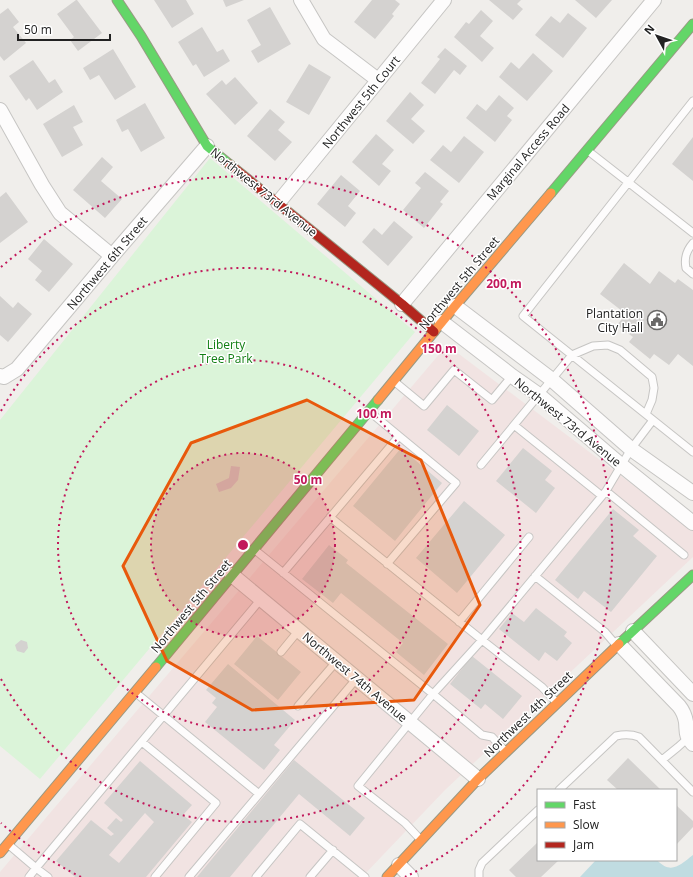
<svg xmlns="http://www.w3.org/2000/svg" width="693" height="877" font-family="'Open Sans',sans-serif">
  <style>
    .commercial { fill: #f1e3e2 }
    .park { fill: #dbf4d9 }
    .water { fill: #c0dce1 }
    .building { fill: #d4d2d0; fill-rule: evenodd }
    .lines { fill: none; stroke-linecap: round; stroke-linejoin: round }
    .lane-casing { stroke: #c6c5c3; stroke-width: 9 }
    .street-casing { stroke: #c6c5c3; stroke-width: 16 }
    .fast-casing { stroke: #999983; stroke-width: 11 }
    .slow-casing { stroke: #999983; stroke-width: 11 }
    .jam-casing { stroke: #999983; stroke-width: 11 }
    .lane { stroke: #fdfcfc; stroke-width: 7 }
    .street { stroke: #fdfcfc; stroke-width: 14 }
    .fast { stroke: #63d668; stroke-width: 9 }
    .slow { stroke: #ff974d; stroke-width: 9 }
    .jam { stroke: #b3261e; stroke-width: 9 }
    .marked { fill: #e8590c; fill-opacity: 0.2; stroke: #e8590c; stroke-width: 3; stroke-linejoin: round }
    .ring { fill: none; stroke: #c2185b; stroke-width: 2; stroke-dasharray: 2 4 }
    .labels { text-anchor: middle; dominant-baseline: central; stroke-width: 3; stroke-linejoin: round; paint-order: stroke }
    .street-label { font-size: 12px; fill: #222; stroke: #fff }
    .poi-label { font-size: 12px; fill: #222; stroke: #fff; text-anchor: end }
    .park-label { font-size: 12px; fill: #117f13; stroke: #fff }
    .centre { fill: #c2185b; stroke: #fff; stroke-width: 2 }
    .ring-label { font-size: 12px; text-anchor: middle; font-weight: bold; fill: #c2185b; stroke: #fff; stroke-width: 3; stroke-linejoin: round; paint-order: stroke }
  </style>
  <rect width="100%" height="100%" fill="#f0eeeb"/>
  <!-- commercial -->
  <path class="commercial" d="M447 345 693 530V557L445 790 362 877H0V872Z"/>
  <!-- park -->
  <path class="park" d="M210 158 415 332 40 779 0 746V420Z"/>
  <!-- water -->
  <path class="water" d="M693 855V877H580L596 860H657C671 875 680 865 693 855Z"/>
  <!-- building -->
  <path class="building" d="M76 0H77L102 33 78 51 70 40 74 37 57 14Z
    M154 0H186L194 14 172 28Z
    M223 0H244L226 7Z
    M372 0H395L400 4 392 14 394 16 375 39 354 22Z
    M489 0H521L517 4 523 9 513 20Z
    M575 0H612L596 18Z
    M270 7 291 44 258 63 251 51 261 45 247 20Z
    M8 8 19 22 13 27 26 43 4 61 0 56V14Z
    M481 10 493 21 480 36 494 48 482 62 454 37 466 22 469 24Z
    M568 13 587 28 563 58 535 35 551 16 560 23Z
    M202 27 217 52 223 49 230 61 204 77 196 64 193 66 178 42Z
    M445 48 467 66 460 75 454 70 435 94 421 83 440 59 437 57Z
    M113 49 136 87 115 100 99 75 90 80 83 68Z
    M533 53 553 71 527 101 499 77 511 62 519 69Z
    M33 60 49 83 55 79 63 92 37 110 29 98 26 101 9 76Z
    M309 64 331 77 309 115 286 102Z
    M235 77 258 103 235 125 206 94 222 80 226 85Z
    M410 92 424 105 411 119 425 131 413 144 386 121Z
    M499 95 514 108 507 116 512 120 495 142 466 118 477 104 486 111Z
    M145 103 165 138 141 152 128 129 122 132 116 120Z
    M74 105 83 122 73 127 83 145 62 157 43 124Z
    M270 109 285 122 278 130 292 142 275 161 247 136Z
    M376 134 394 150 382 164 391 171 379 186 352 162Z
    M464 136 484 152 459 183 430 160 443 145 451 152Z
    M693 137V181L672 164Z
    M102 157 113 167 101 181 122 199 105 218 73 190Z
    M425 172 449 191 440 202 443 204 424 228 403 210 421 188 415 183Z
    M341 175 360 191 348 206 356 213 345 227 317 204Z
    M6 192 28 222 0 243V197Z
    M394 221 413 237 388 266 362 242 374 228 382 235Z
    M44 239 73 264 49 292 35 280 42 271 28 259Z
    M624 263 650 284 659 271 675 283 678 279 693 290V366L678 354 669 365 654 354 650 359 629 342 633 337 617 325 626 314 600 294Z
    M0 296 13 308 18 302 32 314 8 342 0 335Z
    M447 405 479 431 459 456 427 430Z
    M401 448 442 483 395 541 353 506Z
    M523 448 552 471 545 480 555 488 536 513 496 481Z
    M231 466 240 467 238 480 231 488 219 492 216 484 229 478Z
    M464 501 505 535 457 593 416 558Z
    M613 509 639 530 633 536 657 556 611 612 584 591 578 599 555 580Z
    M329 545 348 560 346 563 448 644 424 675 396 652 403 643 341 593 333 603 302 579Z
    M536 608 567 632 564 636 572 643 557 661 545 652 539 661 499 629 512 613 524 622Z
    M257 636 301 672 278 700 234 664Z
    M21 640 27 642 28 648 24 653 17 651 15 645Z
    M472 656 522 696 503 719 485 704 481 709 450 684Z
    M228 664 295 720 274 745 280 750 264 770 205 722 217 707 212 703 216 698 206 690Z
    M628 758 661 790H618L607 780Z
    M294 760 365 818 350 836 299 794 230 877H197Z
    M140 761 192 805 183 815 192 822 146 877H75L56 861 91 820 111 836 114 834 107 828 116 818 121 822 123 820 104 803ZM145 813 154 822 119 863 109 855Z
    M676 805 693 821V827L676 845Z
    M538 842V860H559L541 877H516L509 870Z"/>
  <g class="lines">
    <defs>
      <path id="lane" d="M693 101 616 198 523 316 693 452
        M587 150 693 233
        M693 243C686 251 684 258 686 268L693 274
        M395 382 424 406 454 370 492 400 512 376
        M370 412 399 436
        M514 425 602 496 606 491 631 449 653 420
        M481 465 572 355 593 346 608 345 620 350 652 377 654 388 652 400 646 414
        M606 491 684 555
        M330 517 482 640 602 496
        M255 550 433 694 482 735 492 737 505 751
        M283 573 399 436 456 483 387 564
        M535 576 605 632 617 646
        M459 622 529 537
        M281 652 299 630
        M136 693 259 794
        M298 706 336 662
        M142 742 216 803 155 877
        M662 760 678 747 688 738
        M559 790 616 736C625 734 631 734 639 737L693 792
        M420 839 405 823 358 786 433 694 482 640 542 687 556 702
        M9 845 36 868 261 599
        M29 877 36 868 48 877
        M189 877 357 678
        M256 877 300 824 365 877
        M310 877 333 850
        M479 877V870L482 863 538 810"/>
      <path id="street" d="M301 0 324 39 378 80
        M0 110 42 185 60 213 112 256
        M278 203 444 0
        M402 304 654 0
        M455 306 551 379 631 449 693 493
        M442 322 512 376 539 395 621 465 693 523
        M0 376 4 377 17 369 112 256 207 146
        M232 575 478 779
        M633 631 693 694
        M619 644 679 706C683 711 685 716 686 722 687 732 685 735 693 744
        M399 865 411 877"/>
      <path id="fast" d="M117 0 141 36 207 146 229 164
        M551 193 693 24
        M619 644 693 575
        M156 667 378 400"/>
      <path id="slow" d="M378 400 455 306 551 193
        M0 853 156 667
        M387 877 478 779 619 644"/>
      <path id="jam" d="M229 164 402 304 434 332"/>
    </defs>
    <!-- lane casing -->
    <use href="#lane" class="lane-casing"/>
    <!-- street casing -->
    <use href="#street" class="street-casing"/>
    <!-- fast casing -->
    <use href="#fast" class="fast-casing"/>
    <!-- slow casing -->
    <use href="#slow" class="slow-casing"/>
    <!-- jam casing -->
    <use href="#jam" class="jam-casing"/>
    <!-- lane -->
    <use href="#lane" class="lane"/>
    <!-- street -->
    <use href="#street" class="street"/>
    <!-- fast -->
    <use href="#fast" class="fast"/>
    <!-- slow -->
    <use href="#slow" class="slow"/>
    <!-- jam -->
    <use href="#jam" class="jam"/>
  </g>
  <!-- marked area -->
  <path class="marked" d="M307 400 421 460 480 605 414 700 252 710 167 661 123 566 191 443Z"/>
  <!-- distance rings -->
  <circle cx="243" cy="545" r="92" fill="#c2185b" fill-opacity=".12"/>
  <g class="ring">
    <circle cx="243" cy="545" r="92"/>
    <circle cx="243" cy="545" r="185"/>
    <path d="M1 411A277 277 0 1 1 1 679"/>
    <path d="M81 877A369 369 0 0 1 1 823M1 267A369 369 0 1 1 405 877"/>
  </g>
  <!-- icons -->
  <defs>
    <symbol id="civic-ring" viewBox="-11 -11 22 22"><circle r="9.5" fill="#fff" stroke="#6a6968" stroke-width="1.5"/><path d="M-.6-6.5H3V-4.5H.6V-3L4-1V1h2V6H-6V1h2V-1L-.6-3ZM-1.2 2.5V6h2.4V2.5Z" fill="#6a6968"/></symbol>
  </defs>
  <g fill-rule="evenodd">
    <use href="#civic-ring" x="646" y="309" width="22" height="22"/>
  </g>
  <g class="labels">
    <!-- street labels -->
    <g class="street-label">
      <text transform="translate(361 102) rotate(-51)">Northwest 5th Court</text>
      <text transform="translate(528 152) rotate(-50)">Marginal Access Road</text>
      <text transform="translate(264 192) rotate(39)">Northwest 73rd Avenue</text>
      <text transform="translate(107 263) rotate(-50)">Northwest 6th Street</text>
      <text transform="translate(459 283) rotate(-50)">Northwest 5th Street</text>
      <text transform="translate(568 422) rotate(39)">Northwest 73rd Avenue</text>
      <text transform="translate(191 606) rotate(-50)">Northwest 5th Street</text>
      <text transform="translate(355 677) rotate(40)">Northwest 74th Avenue</text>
      <text transform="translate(528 714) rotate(-44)">Northwest 4th Street</text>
    </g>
    <!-- poi labels -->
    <g class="poi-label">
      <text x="643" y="313">Plantation<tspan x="643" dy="14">City Hall</tspan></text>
    </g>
    <!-- park labels -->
    <g class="park-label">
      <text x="226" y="344">Liberty<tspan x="226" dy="14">Tree Park</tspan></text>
    </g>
  </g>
  <circle cx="243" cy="545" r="6" class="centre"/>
  <g class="ring-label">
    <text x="504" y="288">200 m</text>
    <text x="439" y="353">150 m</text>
    <text x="374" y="418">100 m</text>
    <text x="308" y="484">50 m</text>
  </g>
  <!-- legend -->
  <rect x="537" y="789" width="140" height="72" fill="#ffffff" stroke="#a7a7a7"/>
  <rect x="545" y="802" width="20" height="6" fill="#63d668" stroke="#a7a7a7"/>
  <text x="573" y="809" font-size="12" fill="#222222">Fast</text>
  <rect x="545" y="822" width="20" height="6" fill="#ff974d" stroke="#a7a7a7"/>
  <text x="573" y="829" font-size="12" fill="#222222">Slow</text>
  <rect x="545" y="842" width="20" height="6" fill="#b3261e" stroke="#a7a7a7"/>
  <text x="573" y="849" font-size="12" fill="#222222">Jam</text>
  <!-- north arrow -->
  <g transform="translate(657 36) rotate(310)" stroke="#ffffff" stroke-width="3" paint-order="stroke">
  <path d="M0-3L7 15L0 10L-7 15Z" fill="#222222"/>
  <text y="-6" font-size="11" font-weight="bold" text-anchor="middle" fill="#222222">N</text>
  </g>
  <!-- scale -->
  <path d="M18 34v6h92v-6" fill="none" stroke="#222222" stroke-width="2"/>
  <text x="24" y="34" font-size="12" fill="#222222" stroke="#ffffff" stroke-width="3" paint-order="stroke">50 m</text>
</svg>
